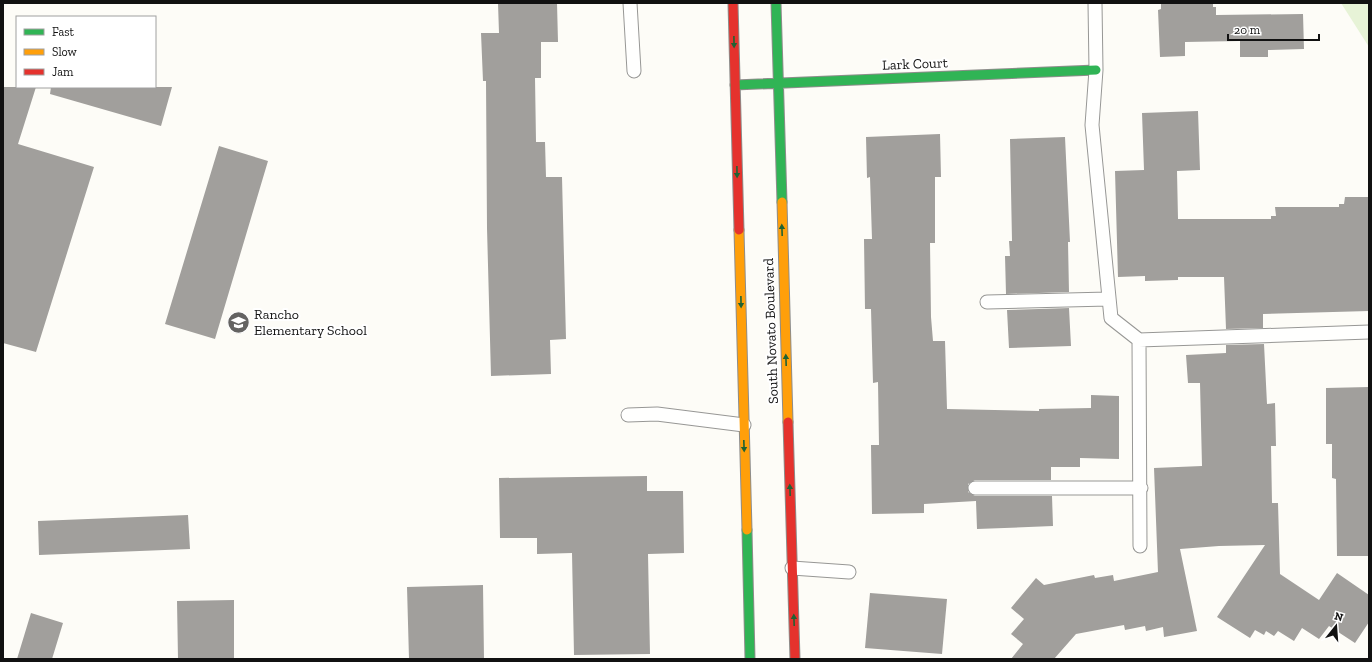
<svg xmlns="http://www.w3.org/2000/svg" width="1372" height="662" font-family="'Zilla Slab',serif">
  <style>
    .green { fill: #e7f3d7 }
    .building { fill: #a19f9c }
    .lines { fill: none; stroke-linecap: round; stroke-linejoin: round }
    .lane-casing { stroke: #979795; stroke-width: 15 }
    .fast-casing { stroke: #8e8d8b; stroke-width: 11 }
    .slow-casing { stroke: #8e8d8b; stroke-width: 11 }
    .jam-casing { stroke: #8e8d8b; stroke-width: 11 }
    .lane { stroke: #fffffe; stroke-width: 13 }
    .fast { stroke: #30b455; stroke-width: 9 }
    .slow { stroke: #ff9f0a; stroke-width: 9 }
    .jam { stroke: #e5322d; stroke-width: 9 }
    .oneway { fill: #206233 }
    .labels { text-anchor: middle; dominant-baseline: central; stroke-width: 4; stroke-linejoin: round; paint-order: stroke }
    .street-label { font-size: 14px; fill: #111; stroke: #fff }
    .poi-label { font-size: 14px; fill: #111; stroke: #fff; text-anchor: start }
  </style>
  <rect width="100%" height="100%" fill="#fdfcf7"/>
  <!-- green -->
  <path class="green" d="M1341 3H1369V47Z"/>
  <!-- building -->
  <path class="building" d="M498 3H557L558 42H541V78H535L536 142H545L546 177H562L566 339 550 340 551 374 491 376 487 228 486 81H483L481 33H499Z
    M1161 3H1213V7H1216V15L1303 14 1304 49 1268 50V57H1240V41L1185 42V56L1160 57 1158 10 1161 9Z
    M3 87H36L18 144 94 167 36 352 3 343Z
    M51 87H172L161 126 50 94Z
    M1198 111 1200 170 1177 171 1178 219H1271V216H1276L1275 207H1339V204H1344L1345 197H1369V311L1263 314V328L1226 329 1224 277H1178V280L1145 281V276L1118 277 1115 171 1144 170 1142 113Z
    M940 134 941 177H935V243H930L931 317 933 341H945L947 409 1039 411V409L1091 408V395L1119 396V459L1080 458V467H1051V480H975L968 484V492L975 496H1052L1053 526 977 529 976 501 924 504V513L872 514 871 445H879L878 382 873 383 871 309H865L864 239H872L870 177 867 178 866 137Z
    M1065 137 1070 242H1068L1069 292 1006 294 1005 256H1010L1009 241H1012L1010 139Z
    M219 146 268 161 215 339 165 324Z
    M1069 308 1071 346 1009 348 1007 310Z
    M1264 344 1267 404 1275 403 1276 446H1271L1272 503H1278L1280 574 1319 600 1337 573 1369 595V622L1355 643 1329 626 1319 639 1302 628 1294 641 1278 631 1274 636 1266 631 1264 635 1255 630 1250 638 1217 617 1265 545 1219 546 1180 549 1197 631 1164 637 1163 627 1146 631 1145 626 1125 630 1124 625 1076 634 1054 659H1011L1023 644 1011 634 1024 619 1011 608 1036 578 1044 585 1094 575 1095 578 1113 575 1114 581 1158 572 1154 468 1202 466 1200 383H1188L1186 355 1226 353V345Z
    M1369 387V556H1337L1336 479 1332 478V444H1326V388Z
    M647 476V491H683L684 553 648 554 650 654 574 655 572 553 537 554V538H500L499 478Z
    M188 515 190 549 39 555 38 521Z
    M483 585 484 659H409L407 587Z
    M870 593 947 599 942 654 865 648Z
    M234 600V659H178L177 601Z
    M31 613 63 623 52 659H17Z"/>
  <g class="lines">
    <defs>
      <path id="lane" d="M630 3 634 71
        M1095 3 1096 70 1092 125 1111 318 1139 340 1369 332
        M987 302 1108 299
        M1139 340 1140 546
        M628 415 657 414 744 425
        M975 488H1141
        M792 568 849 572"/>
      <path id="fast" d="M776 3 782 202
        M735 85 1096 70
        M747 530 750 659"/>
      <path id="slow" d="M782 202 788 422
        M739 230 747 530"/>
      <path id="jam" d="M733 3 739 230
        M788 422 795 659"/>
    </defs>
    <!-- lane casing -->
    <use href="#lane" class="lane-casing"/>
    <!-- fast casing -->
    <use href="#fast" class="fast-casing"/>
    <!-- slow casing -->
    <use href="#slow" class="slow-casing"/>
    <!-- jam casing -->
    <use href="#jam" class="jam-casing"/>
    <!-- lane -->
    <use href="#lane" class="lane"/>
    <!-- fast -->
    <use href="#fast" class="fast"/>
    <!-- slow -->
    <use href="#slow" class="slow"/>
    <!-- jam -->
    <use href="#jam" class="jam"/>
  </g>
  <!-- one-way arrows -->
  <defs><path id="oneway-solid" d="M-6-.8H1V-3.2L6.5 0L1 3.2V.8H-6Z"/></defs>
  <g class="oneway">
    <use href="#oneway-solid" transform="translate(734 42) rotate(89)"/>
    <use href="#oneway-solid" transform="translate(737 172) rotate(89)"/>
    <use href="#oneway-solid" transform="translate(782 230) rotate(-92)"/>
    <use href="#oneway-solid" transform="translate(741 302) rotate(89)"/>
    <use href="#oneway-solid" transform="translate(786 360) rotate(-92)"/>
    <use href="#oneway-solid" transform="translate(744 446) rotate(88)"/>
    <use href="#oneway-solid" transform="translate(790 490) rotate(-92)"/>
    <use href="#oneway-solid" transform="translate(794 620) rotate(-92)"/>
  </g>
  <!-- icons -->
  <defs>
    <symbol id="school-disc" viewBox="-11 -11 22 22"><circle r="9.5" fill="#646362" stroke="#fff"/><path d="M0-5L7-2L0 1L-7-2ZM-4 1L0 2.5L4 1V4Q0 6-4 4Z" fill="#fff"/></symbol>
  </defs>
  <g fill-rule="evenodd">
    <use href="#school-disc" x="226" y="310" width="25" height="25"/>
  </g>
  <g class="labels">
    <!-- street labels -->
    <g class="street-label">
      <text transform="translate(915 64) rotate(-2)">Lark Court</text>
      <text transform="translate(771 331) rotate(-92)">South Novato Boulevard</text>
    </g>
    <!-- poi labels -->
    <g class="poi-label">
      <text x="254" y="314">Rancho<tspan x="254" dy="16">Elementary School</tspan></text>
    </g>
  </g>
  <!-- border -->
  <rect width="1372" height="662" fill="none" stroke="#111111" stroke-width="8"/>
  <!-- legend -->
  <rect x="16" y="16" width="140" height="72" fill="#ffffff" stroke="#a0a0a0"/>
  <rect x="24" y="29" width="20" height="6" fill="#30b455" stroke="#a0a0a0"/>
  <text x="52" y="36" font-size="12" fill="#111111">Fast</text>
  <rect x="24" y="49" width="20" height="6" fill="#ff9f0a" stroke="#a0a0a0"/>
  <text x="52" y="56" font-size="12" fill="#111111">Slow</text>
  <rect x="24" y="69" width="20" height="6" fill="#e5322d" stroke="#a0a0a0"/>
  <text x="52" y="76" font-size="12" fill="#111111">Jam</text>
  <!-- north arrow -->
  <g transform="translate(1336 626) rotate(17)" stroke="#ffffff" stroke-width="3" paint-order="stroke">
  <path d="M0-3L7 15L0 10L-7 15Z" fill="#111111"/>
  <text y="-6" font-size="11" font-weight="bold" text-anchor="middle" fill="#111111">N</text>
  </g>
  <!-- scale -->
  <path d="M1228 34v6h91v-6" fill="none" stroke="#111111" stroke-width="2"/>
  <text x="1234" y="34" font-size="12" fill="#111111" stroke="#ffffff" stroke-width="3" paint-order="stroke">20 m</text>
</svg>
